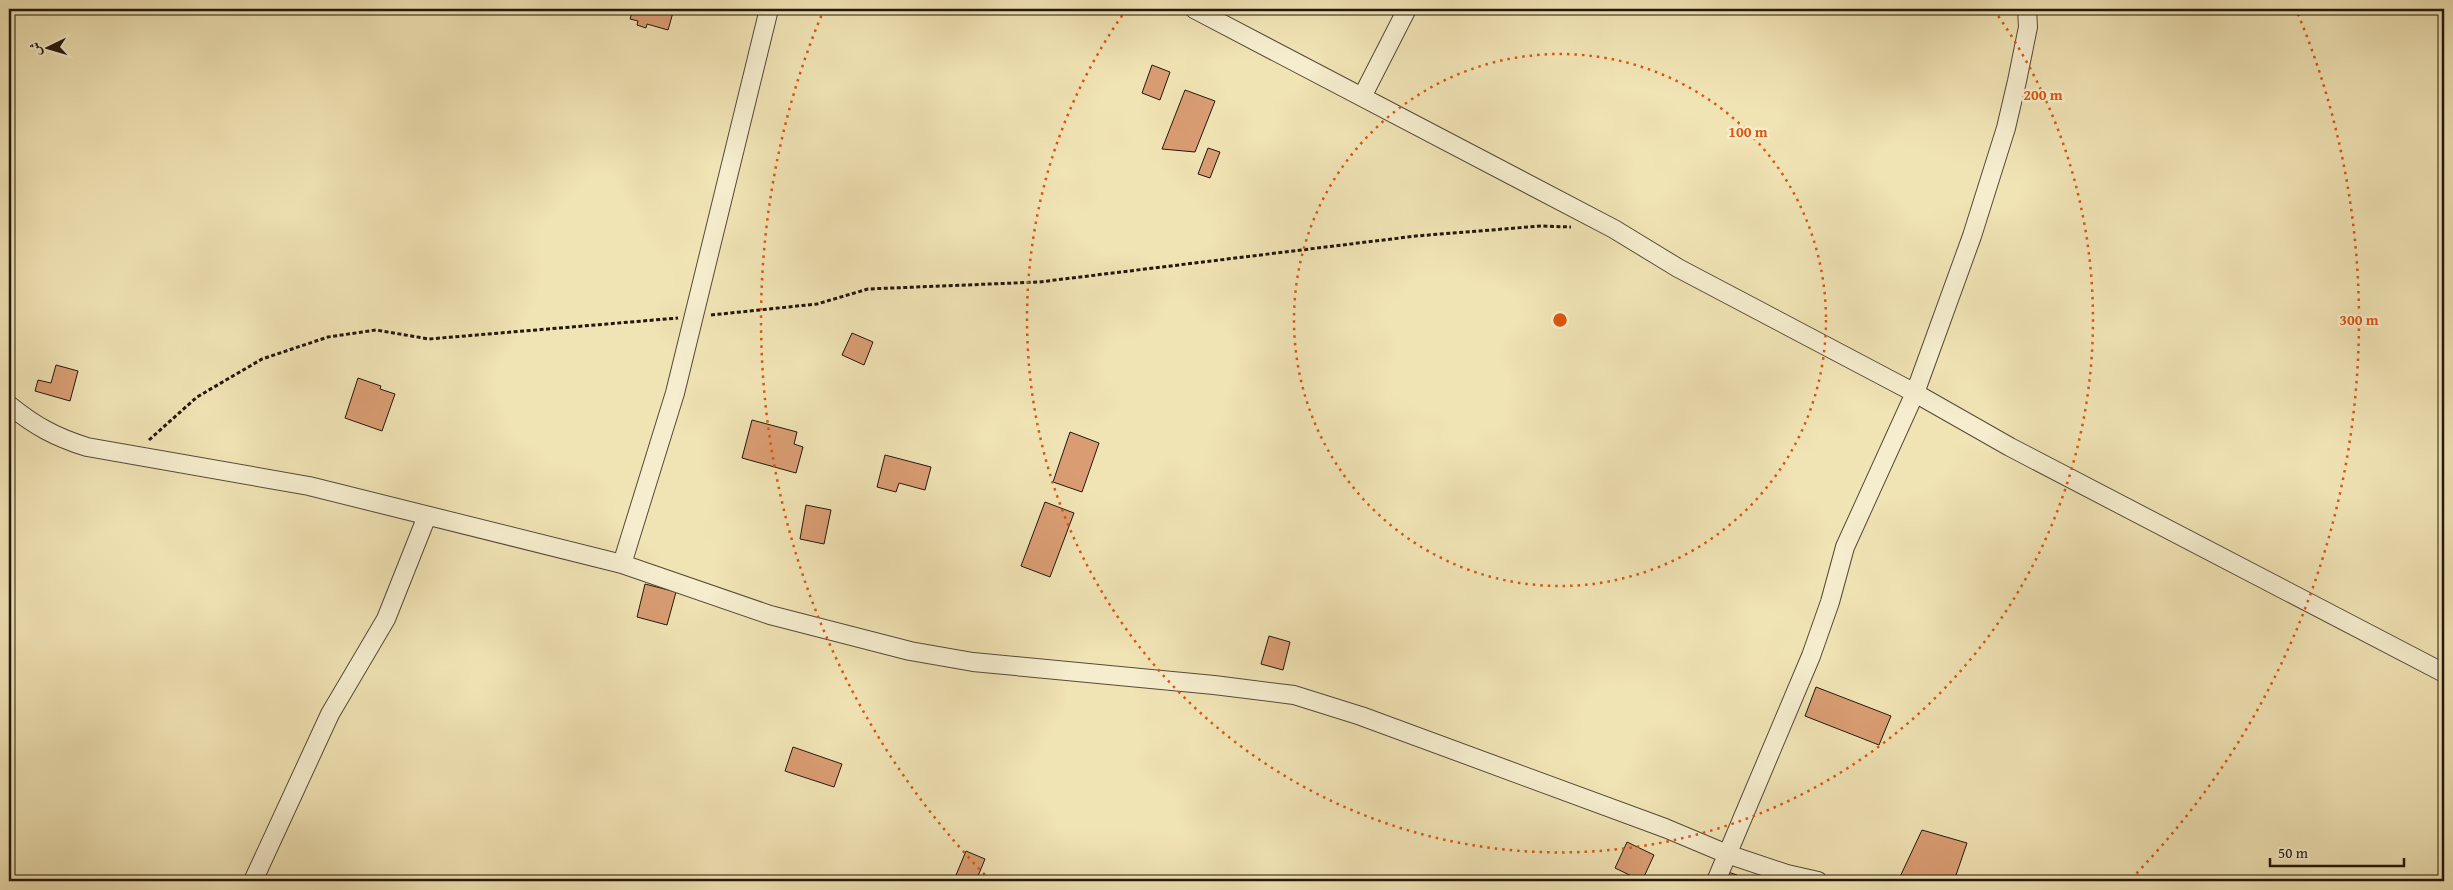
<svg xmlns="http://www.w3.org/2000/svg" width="2453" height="890" font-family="'Gentium Book Plus',Amiri,serif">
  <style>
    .building { fill: #da9d73; stroke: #23170d }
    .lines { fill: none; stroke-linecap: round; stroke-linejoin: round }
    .minor-casing { stroke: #564a37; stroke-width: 20 }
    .path { stroke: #23170d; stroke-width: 3; stroke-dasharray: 4 2.5; stroke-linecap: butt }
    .minor { stroke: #f5edce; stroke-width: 18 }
    .ring { fill: none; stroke: #de560c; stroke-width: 2.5; stroke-dasharray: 2.5 5 }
    .centre { fill: #de560c; stroke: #f5edce; stroke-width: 2.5 }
    .ring-label { font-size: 15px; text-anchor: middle; font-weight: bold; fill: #de560c; stroke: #f5edce; stroke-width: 5; stroke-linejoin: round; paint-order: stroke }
  </style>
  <rect width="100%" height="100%" fill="#f0e3b4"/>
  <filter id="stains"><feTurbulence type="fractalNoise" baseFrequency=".004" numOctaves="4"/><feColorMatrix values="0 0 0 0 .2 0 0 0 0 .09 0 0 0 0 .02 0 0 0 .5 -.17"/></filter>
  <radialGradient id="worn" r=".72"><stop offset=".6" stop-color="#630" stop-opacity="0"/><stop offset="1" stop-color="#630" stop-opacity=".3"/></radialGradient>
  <!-- building -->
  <path class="building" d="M633 9H674L668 30 647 24 646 28 637 25 638 21 630 19Z
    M1152 65 1170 72 1160 100 1142 93Z
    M1185 90 1215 101 1195 152 1162 149Z
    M1208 148 1220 152 1210 178 1198 174Z
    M852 333 873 342 864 365 842 355Z
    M56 365 78 371 70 401 35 391 38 380 51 383Z
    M358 378 381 386 380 389 395 394 382 431 345 418Z
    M752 420 797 432 794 444 803 447 796 473 742 458Z
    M1070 432 1099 443 1082 492 1053 482Z
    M885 455 931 467 925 490 899 483 896 492 877 487Z
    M1045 502 1074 513 1050 577 1021 566Z
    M806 505 831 510 824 544 800 539Z
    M645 584 676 592 667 625 637 617Z
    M1269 636 1290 642 1283 670 1261 664Z
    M1816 687 1891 716 1879 745 1805 716Z
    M793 747 842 764 834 787 785 771Z
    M1922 830 1967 843 1954 881H1898Z
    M1627 842 1654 855 1642 881 1615 868Z
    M966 851 985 859 976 881 954 880Z
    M1725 871 1737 875 1735 881H1722Z"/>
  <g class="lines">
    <defs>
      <path id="minor" d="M1194 9 1614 229 1678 268 1915 393 2010 447 2444 673
        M1362 97 1407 9
        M9 405C35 426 55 437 87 447L309 486 622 564 770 615 910 651 973 662 1214 685 1294 695 1361 716 1665 828 1727 854 1787 874 1818 881
        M622 564 675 393 769 9
        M253 881 330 714 386 619 427 516
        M1716 881 1811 656 1830 602 1845 547 1915 393 1972 236 2006 128 2017 81 2028 27 2027 9"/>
    </defs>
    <!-- minor casing -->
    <use href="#minor" class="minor-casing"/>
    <!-- path -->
    <path class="path" d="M711 315 817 304 868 289 1039 282 1416 236 1541 226 1571 227
      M149 440 197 397 262 359 328 337 376 330 429 339 678 318"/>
    <!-- minor -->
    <use href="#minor" class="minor"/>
  </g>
  <!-- distance rings -->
  <g class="ring">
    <circle cx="1560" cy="320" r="266"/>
    <path d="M1994 10A533 533 0 1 1 1126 10"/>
    <path d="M990 880A799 799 0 0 1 822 14M2298 14A799 799 0 0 1 2130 880"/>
  </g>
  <circle cx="1560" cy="320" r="8" class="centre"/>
  <g class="ring-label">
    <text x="2043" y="100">200 m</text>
    <text x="1748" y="137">100 m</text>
    <text x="2359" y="325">300 m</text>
  </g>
  <!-- margin -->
  <rect width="2453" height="890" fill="none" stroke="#f0e3b4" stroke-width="30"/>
  <rect x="10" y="10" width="2433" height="870" fill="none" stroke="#23170d" stroke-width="2.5"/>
  <rect x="15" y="15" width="2423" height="860" fill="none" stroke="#23170d"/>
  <!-- north arrow -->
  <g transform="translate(48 48) rotate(265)" stroke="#f5edce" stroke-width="4" paint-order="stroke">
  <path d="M0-4L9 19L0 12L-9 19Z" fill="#23170d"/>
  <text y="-8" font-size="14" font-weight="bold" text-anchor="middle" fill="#23170d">ش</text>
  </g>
  <!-- scale -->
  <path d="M2270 858v8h134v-8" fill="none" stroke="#23170d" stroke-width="2.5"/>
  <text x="2278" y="858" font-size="15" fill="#23170d" stroke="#f5edce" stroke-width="4" paint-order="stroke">50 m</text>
  <rect width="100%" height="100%" filter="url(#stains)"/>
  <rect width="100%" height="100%" fill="url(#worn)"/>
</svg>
